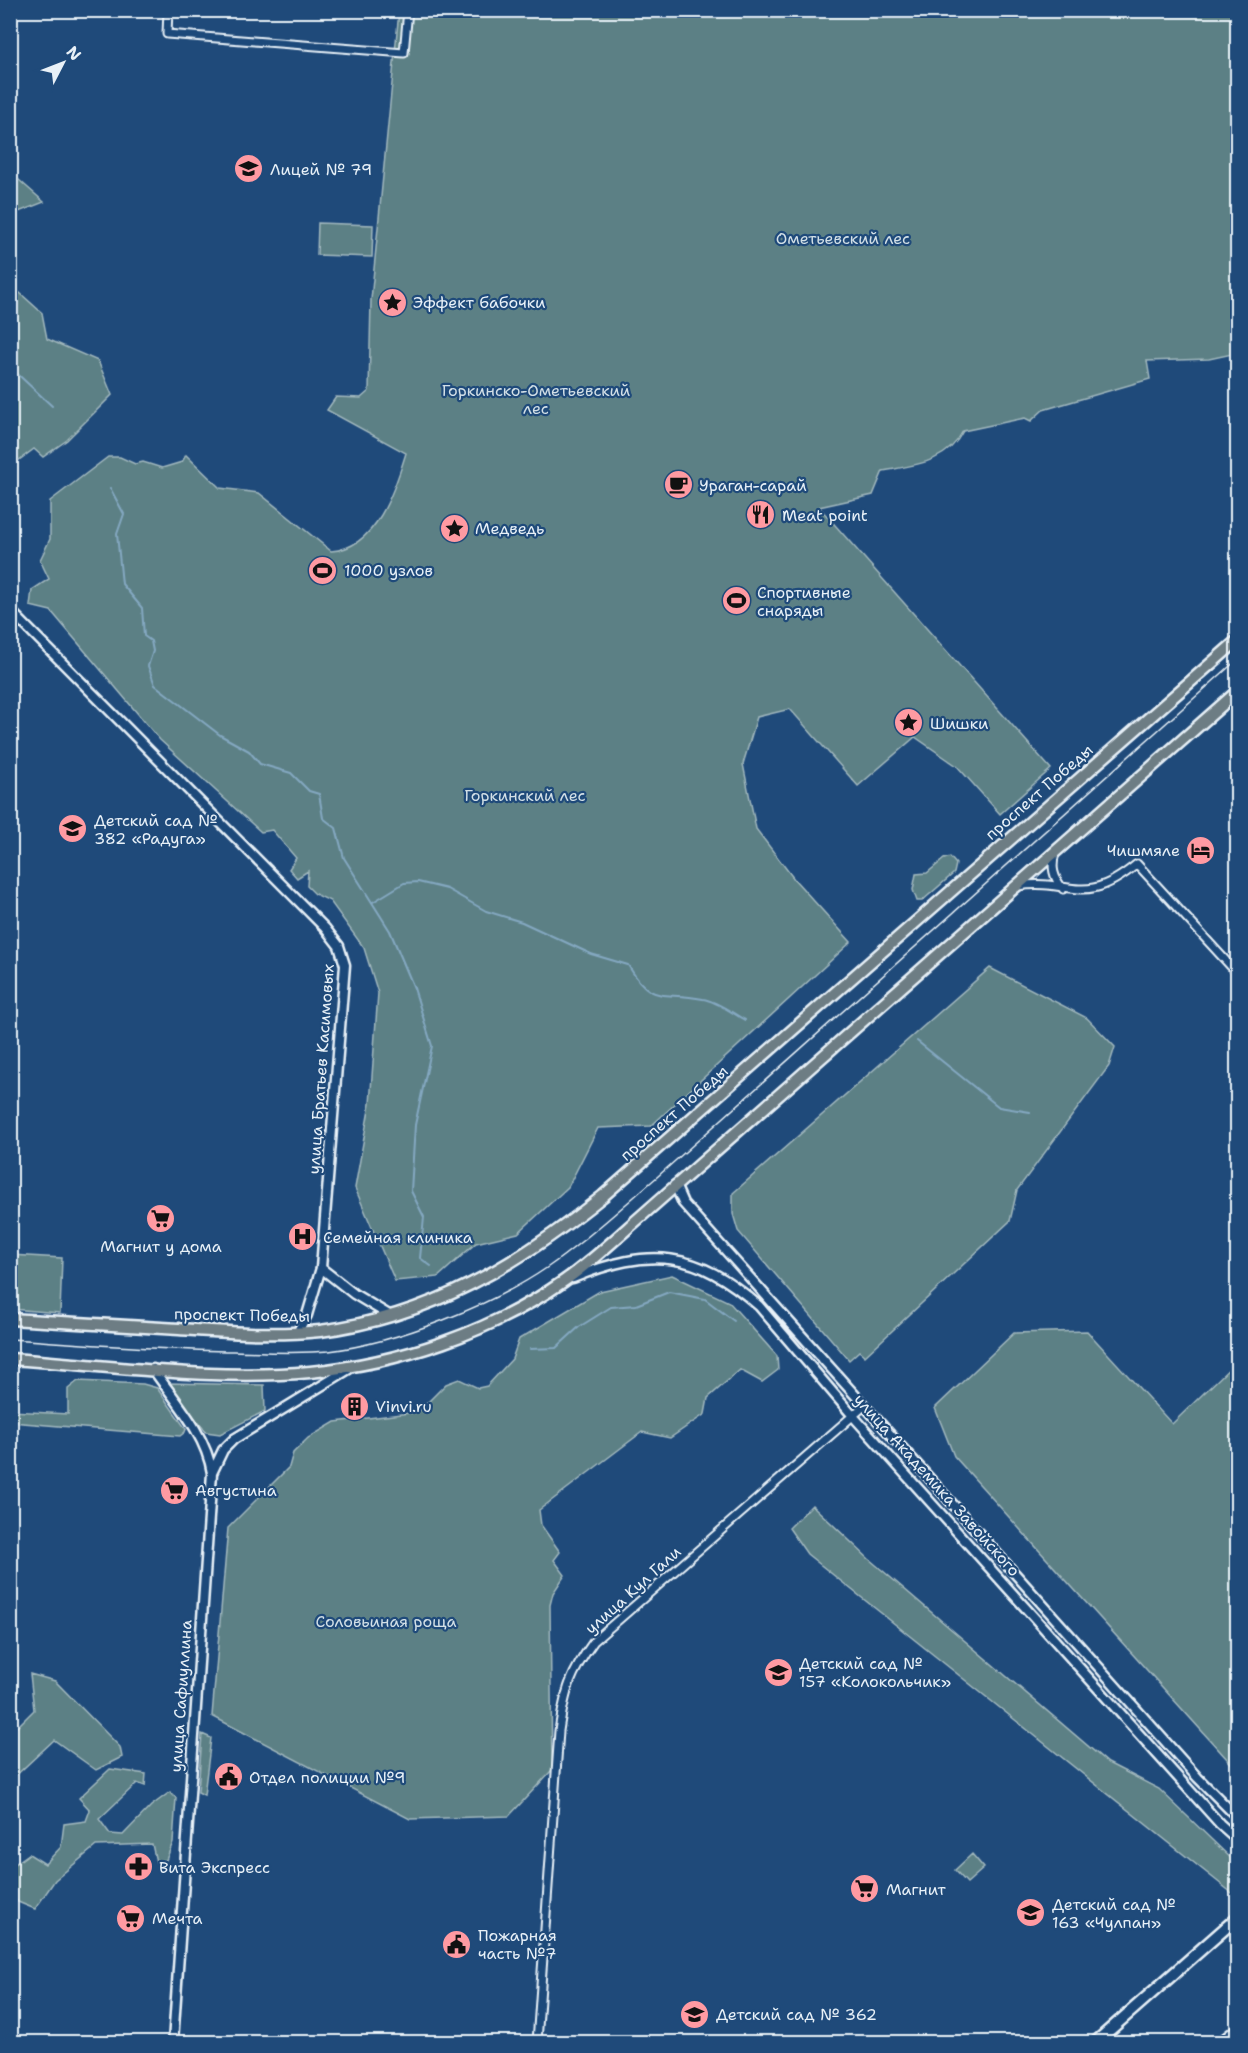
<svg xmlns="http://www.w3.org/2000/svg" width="1248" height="2053" font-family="'Shantell Sans',sans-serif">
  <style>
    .green { fill: #5c8085; stroke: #a2b8be; stroke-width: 1.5 }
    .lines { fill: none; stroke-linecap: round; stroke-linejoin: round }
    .stream { stroke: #84a8c1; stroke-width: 2 }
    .minor-casing { stroke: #e8f1f8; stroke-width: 11 }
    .tertiary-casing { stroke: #e8f1f8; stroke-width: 13 }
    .secondary-casing { stroke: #e8f1f8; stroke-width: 15 }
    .primary-casing { stroke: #e8f1f8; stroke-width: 15 }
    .minor { stroke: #1f4a7a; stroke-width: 7 }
    .tertiary { stroke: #1f4a7a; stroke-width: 8 }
    .secondary { stroke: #1f4a7a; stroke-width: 10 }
    .primary { stroke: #6d7d84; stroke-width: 10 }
    .tram { stroke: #e8f1f8; stroke-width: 1.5 }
    .labels { text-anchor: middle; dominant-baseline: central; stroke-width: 4.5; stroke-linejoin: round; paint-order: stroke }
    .poi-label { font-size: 16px; fill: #e8f1f8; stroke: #1f4a7a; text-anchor: start }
    .park-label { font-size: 16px; fill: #d3e0e7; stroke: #1f4a7a }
    .street-label { font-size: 16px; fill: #e8f1f8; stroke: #1f4a7a }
  </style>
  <rect width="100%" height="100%" fill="#1f4a7a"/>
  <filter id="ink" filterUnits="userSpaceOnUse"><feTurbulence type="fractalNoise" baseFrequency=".0167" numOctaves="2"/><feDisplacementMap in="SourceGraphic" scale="12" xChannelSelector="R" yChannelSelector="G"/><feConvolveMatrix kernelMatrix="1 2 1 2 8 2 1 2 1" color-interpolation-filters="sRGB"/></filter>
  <g filter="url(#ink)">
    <!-- green -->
    <path class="green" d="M399 11H1237V353L1209 359 1147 361 1150 379 1043 410 1031 421 1025 418 963 431C947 463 915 465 883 471L873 495 819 507 1051 769 1000 814 957 766 915 737 858 786 790 709 757 717 743 764 756 829 794 879 851 942 651 1126 598 1128 568 1187 518 1233 476 1243 438 1277 395 1281 355 1188 370 1104 378 993 364 948 330 901 315 894 307 886 308 871 297 878 289 869 296 858 272 830 261 832 160 740 51 611 30 606 32 590 49 579 40 560 50 539V501L108 457H120L135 464 143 462 162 468 182 462 186 455 220 488 259 493 331 551C376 549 395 489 406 453L327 410 336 397 361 398 369 391 371 300Z
      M11 173 44 202 11 215Z
      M318 223 373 225 372 257 317 255Z
      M10 284 42 313 47 339 98 361 112 395 67 440 43 457 34 449 11 466Z
      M950 857 956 864 954 873 922 901H917L913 890 916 874 927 873 944 859Z
      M990 968 1087 1018 1115 1047 1109 1066 1017 1190 1010 1221 865 1356 859 1351 849 1360 738 1231 733 1214V1193Z
      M10 1255 62 1258 60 1313 11 1309Z
      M672 1275 729 1302 777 1356 778 1370 762 1382 740 1370 708 1398 705 1414 670 1438 642 1432 539 1510 541 1525 560 1552 554 1560 565 1575 553 1593 550 1605 552 1770 509 1816 410 1819 212 1716 228 1528 289 1467 293 1453 308 1438 335 1422 418 1412 446 1384 459 1379 478 1388 487 1386 512 1359 519 1339 600 1291Z
      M1087 1331 1172 1424 1237 1361V1770L954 1456 935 1408 1014 1333Z
      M78 1381 143 1384 157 1388 186 1429 185 1432 180 1436 11 1422V1411L68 1414V1389Z
      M168 1383 264 1385 265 1411 220 1434 206 1432Z
      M812 1505 869 1559 1108 1763 1159 1789 1237 1864V1897L807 1554 789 1528Z
      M30 1674 55 1681 120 1747 122 1757 96 1770 54 1740 11 1780V1733L34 1710Z
      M202 1734 211 1738 204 1795 198 1792Z
      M110 1769 146 1774 145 1786 137 1783 99 1819 110 1834 123 1835 151 1806 170 1792 176 1798 173 1842 166 1860 156 1862 152 1844 96 1846 55 1880 35 1909 18 1902 11 1894V1867L29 1854 45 1864 61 1847 64 1824 86 1821 90 1810 79 1798Z
      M972 1854 984 1868 967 1883 955 1870Z"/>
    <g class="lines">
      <!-- stream -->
      <path class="stream" d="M10 367 52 406
        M110 488 124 514 117 534 122 584 142 608 144 636 151 641 153 651 148 666 155 685 220 735 249 751 260 764 291 773 309 791 319 794 323 818 336 828 344 858 390 931 414 988 432 1046 415 1125 411 1191 424 1217 420 1258 431 1266
        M373 902 404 883 418 882 447 889 486 911 522 922 591 954 628 965C653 1007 662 990 703 999 717 1001 732 1013 745 1020
        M917 1041 999 1107 1030 1112
        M530 1349 556 1348 579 1327 611 1307 636 1305 669 1292 705 1299 734 1321"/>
      <defs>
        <path id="minor" d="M168 10 167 34 404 53 408 10
          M1055 853C1051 867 1053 877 1063 889
          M1018 886C1073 878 1082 909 1137 864L1238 974
          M537 2042 559 1731C565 1690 570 1674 594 1641L864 1406"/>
        <path id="tertiary" d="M10 610 325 928 339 946 345 965 321 1268 307 1315 297 1333
          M675 1185 683 1203 1198 1778 1238 1818
          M321 1268 354 1294 389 1315
          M573 1278C650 1247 696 1250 759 1306L853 1416 1220 1824 1238 1840
          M153 1369C175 1401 206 1434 212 1473L173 2042
          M212 1473 223 1450 234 1439 349 1369"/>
        <path id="secondary" d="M1096 2042 1238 1917
          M1222 2042 1238 2029"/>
        <path id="primary" d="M10 1319C67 1322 123 1326 179 1329 225 1332 273 1336 320 1331 430 1317 519 1264 603 1196L1238 640
          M10 1359C109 1365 211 1381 310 1372 399 1363 490 1333 564 1281 587 1265 609 1245 630 1226L1238 691"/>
      </defs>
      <!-- minor casing -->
      <use href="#minor" class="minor-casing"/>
      <!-- tertiary casing -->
      <use href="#tertiary" class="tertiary-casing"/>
      <!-- secondary casing -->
      <use href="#secondary" class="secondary-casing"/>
      <!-- primary casing -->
      <use href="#primary" class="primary-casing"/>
      <!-- minor -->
      <use href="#minor" class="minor"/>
      <!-- tertiary -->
      <use href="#tertiary" class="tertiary"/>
      <!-- secondary -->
      <use href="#secondary" class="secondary"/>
      <!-- primary -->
      <use href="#primary" class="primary"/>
      <!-- tram -->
      <path class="tram" d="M10 1339C85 1344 159 1350 233 1351 265 1352 297 1354 329 1351 396 1343 493 1305 548 1267 587 1240 622 1207 657 1177L1238 659"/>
    </g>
  </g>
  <!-- icons -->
  <defs>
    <symbol id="school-disc" viewBox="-11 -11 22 22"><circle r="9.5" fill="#ff9aa2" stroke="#1f4a7a"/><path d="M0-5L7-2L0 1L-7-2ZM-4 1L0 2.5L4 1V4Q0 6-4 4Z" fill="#111"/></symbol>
    <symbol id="sight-disc" viewBox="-11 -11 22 22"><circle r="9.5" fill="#ff9aa2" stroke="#1f4a7a"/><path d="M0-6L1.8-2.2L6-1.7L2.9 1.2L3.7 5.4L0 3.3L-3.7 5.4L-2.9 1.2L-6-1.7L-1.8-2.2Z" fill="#111"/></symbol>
    <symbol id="cafe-disc" viewBox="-11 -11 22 22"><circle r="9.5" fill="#ff9aa2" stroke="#1f4a7a"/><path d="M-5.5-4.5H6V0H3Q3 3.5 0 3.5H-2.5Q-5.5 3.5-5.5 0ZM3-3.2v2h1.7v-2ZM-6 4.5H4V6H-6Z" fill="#111"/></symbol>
    <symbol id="restaurant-disc" viewBox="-11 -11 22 22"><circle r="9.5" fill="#ff9aa2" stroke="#1f4a7a"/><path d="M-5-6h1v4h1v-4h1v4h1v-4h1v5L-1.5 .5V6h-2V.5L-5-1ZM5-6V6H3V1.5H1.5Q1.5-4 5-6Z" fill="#111"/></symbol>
    <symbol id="stadium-disc" viewBox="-11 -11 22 22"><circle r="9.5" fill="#ff9aa2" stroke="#1f4a7a"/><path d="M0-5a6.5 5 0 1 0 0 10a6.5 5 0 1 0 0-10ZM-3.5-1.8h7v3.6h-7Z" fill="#111"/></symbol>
    <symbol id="hotel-disc" viewBox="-11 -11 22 22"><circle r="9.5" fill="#ff9aa2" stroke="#1f4a7a"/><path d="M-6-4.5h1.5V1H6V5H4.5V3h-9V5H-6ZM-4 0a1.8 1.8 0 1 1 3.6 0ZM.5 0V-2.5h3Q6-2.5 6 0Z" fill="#111"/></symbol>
    <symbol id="supermarket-disc" viewBox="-11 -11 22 22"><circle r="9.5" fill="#ff9aa2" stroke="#1f4a7a"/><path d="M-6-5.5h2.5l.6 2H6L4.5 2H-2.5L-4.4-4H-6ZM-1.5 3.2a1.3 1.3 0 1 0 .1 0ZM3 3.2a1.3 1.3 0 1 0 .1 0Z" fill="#111"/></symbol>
    <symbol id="hospital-disc" viewBox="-11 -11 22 22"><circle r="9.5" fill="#ff9aa2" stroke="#1f4a7a"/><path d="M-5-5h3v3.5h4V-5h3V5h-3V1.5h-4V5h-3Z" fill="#111"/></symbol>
    <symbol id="building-disc" viewBox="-11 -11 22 22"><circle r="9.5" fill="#ff9aa2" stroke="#1f4a7a"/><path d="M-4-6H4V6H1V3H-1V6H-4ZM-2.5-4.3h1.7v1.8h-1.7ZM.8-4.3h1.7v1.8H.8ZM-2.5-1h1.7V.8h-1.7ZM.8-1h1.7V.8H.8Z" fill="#111"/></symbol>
    <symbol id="civic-disc" viewBox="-11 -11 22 22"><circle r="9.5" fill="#ff9aa2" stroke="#1f4a7a"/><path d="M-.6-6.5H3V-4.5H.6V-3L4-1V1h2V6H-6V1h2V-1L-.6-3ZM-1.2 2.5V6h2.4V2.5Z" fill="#111"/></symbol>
    <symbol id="pharmacy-disc" viewBox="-11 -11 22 22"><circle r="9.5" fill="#ff9aa2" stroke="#1f4a7a"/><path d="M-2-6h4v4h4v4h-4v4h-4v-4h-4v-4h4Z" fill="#111"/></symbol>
  </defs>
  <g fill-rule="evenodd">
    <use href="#school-disc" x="232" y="152" width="33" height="33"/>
    <use href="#sight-disc" x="376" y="286" width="33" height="33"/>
    <use href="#cafe-disc" x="662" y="468" width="33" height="33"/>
    <use href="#restaurant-disc" x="744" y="498" width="33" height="33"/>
    <use href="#sight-disc" x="438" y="512" width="33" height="33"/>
    <use href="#stadium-disc" x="306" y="554" width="33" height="33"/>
    <use href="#stadium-disc" x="720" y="584" width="33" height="33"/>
    <use href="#sight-disc" x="892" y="706" width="33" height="33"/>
    <use href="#school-disc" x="56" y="812" width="33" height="33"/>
    <use href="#hotel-disc" x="1184" y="834" width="33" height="33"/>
    <use href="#supermarket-disc" x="144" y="1202" width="33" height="33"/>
    <use href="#hospital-disc" x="286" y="1220" width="33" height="33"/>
    <use href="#building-disc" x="338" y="1390" width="33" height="33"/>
    <use href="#supermarket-disc" x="158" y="1474" width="33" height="33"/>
    <use href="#school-disc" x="762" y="1656" width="33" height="33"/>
    <use href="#civic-disc" x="212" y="1760" width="33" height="33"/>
    <use href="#pharmacy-disc" x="122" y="1850" width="33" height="33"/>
    <use href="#supermarket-disc" x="848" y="1872" width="33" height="33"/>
    <use href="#school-disc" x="1014" y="1896" width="33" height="33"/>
    <use href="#supermarket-disc" x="114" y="1902" width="33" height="33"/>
    <use href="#civic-disc" x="440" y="1928" width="33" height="33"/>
    <use href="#school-disc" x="678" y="1998" width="33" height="33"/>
  </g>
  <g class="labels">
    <!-- poi labels -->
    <g class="poi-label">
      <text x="270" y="169">Лицей № 79</text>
      <text x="413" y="302">Эффект бабочки</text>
      <text x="699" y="485">Ураган-сарай</text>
      <text x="782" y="515">Meat point</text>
      <text x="475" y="528">Медведь</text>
      <text x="344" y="570">1000 узлов</text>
      <text x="757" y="592">Спортивные<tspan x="757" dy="18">снаряды</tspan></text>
      <text x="930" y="723">Шишки</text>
      <text x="94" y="820">Детский сад №<tspan x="94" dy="18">382 «Радуга»</tspan></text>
      <text x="1180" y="850" text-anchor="end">Чишмяле</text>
      <text x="323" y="1237">Семейная клиника</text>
      <text x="161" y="1246" text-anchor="middle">Магнит у дома</text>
      <text x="375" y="1406">Vinvi.ru</text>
      <text x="195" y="1490">Августина</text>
      <text x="799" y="1663">Детский сад №<tspan x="799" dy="18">157 «Колокольчик»</tspan></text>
      <text x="249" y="1777">Отдел полиции №9</text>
      <text x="159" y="1867">Вита Экспресс</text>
      <text x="886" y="1889">Магнит</text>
      <text x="1052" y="1904">Детский сад №<tspan x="1052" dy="18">163 «Чулпан»</tspan></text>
      <text x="152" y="1918">Мечта</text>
      <text x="478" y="1935">Пожарная<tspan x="478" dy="18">часть №7</tspan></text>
      <text x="716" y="2014">Детский сад № 362</text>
    </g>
    <!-- park labels -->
    <g class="park-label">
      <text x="843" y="238">Ометьевский лес</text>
      <text x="536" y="390">Горкинско-Ометьевский<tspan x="536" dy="18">лес</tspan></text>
      <text x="525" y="795">Горкинский лес</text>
      <text x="386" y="1621">Соловьиная роща</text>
    </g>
    <!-- street labels -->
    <g class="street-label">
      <text transform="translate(1039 792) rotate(-41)">проспект Победы</text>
      <text transform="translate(321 1069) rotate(-86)">улица Братьев Касимовых</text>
      <text transform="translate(674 1113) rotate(-41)">проспект Победы</text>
      <text transform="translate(242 1315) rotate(1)">проспект Победы</text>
      <text transform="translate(937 1485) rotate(48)">улица Академика Завойского</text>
      <text transform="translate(633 1590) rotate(-42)">улица Кул Гали</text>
      <text transform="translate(181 1696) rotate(-86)">улица Сафиуллина</text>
    </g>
  </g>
  <!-- margin -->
  <rect width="1248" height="2053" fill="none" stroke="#1f4a7a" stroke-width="36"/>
  <rect x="18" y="18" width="1212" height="2017" fill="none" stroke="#e8f1f8" stroke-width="2" filter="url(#ink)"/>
  <!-- north arrow -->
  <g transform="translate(63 63) rotate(48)" stroke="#1f4a7a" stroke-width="4.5" paint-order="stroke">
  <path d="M0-4.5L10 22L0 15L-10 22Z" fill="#e8f1f8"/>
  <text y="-9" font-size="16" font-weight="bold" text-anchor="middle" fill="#e8f1f8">N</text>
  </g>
</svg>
